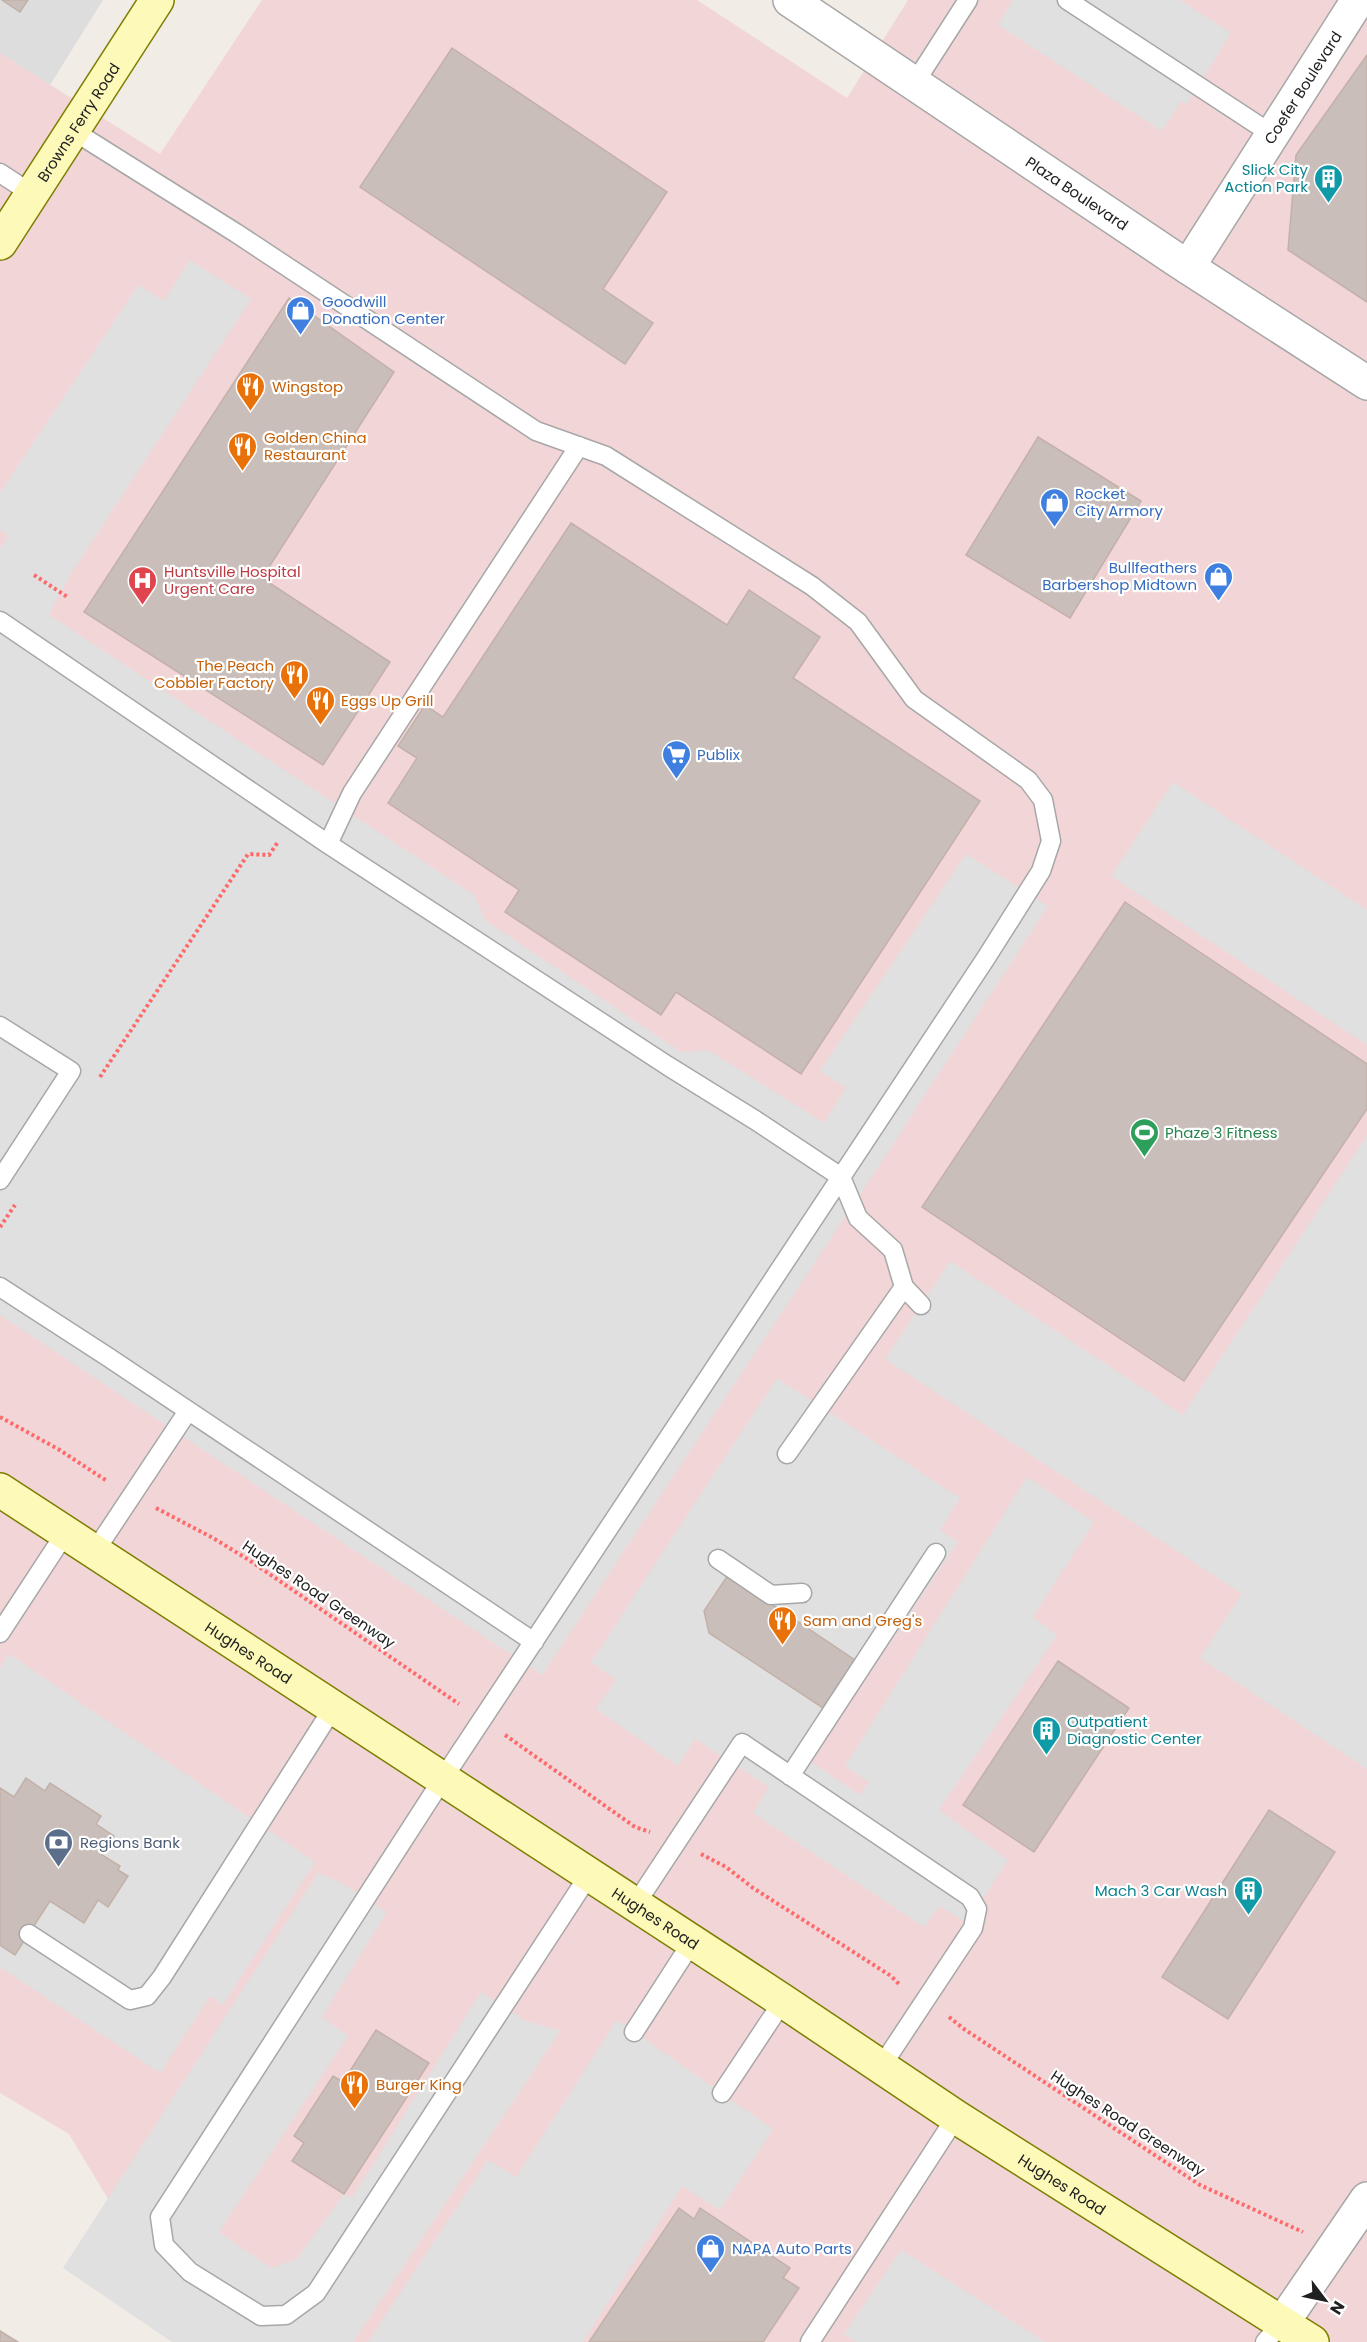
<svg xmlns="http://www.w3.org/2000/svg" width="1367" height="2342" font-family="Poppins,sans-serif">
  <style>
    .residential { fill: #dedddd }
    .commercial { fill: #f2d5d7 }
    .parking { fill: #e0e0e0 }
    .building { fill: #c9beb9; stroke: #c3b1a8; stroke-width: 1.5 }
    .lines { fill: none; stroke-linecap: round; stroke-linejoin: round }
    .lane-casing { stroke: #a7a7a7; stroke-width: 21 }
    .street-casing { stroke: #a7a7a7; stroke-width: 36 }
    .secondary-casing { stroke: #7d7e00; stroke-width: 36 }
    .path { stroke: #ff6969; stroke-width: 4; stroke-dasharray: 3 3; stroke-linecap: butt }
    .lane { stroke: #fff; stroke-width: 18 }
    .street { stroke: #fff; stroke-width: 33 }
    .secondary { stroke: #fcf9b9; stroke-width: 33 }
    .labels { text-anchor: middle; dominant-baseline: central; stroke-width: 4.5; stroke-linejoin: round; paint-order: stroke }
    .street-label { font-size: 15px; fill: #202020; stroke: #fff }
    .culture-label { font-size: 15px; fill: #0d838f; stroke: #fff; text-anchor: end }
    .shop-label { font-size: 15px; fill: #366cbe; stroke: #fff; text-anchor: start }
    .food-label { font-size: 15px; fill: #c56008; stroke: #fff; text-anchor: start }
    .health-label { font-size: 15px; fill: #be3a42; stroke: #fff; text-anchor: start }
    .leisure-label { font-size: 15px; fill: #27864d; stroke: #fff; text-anchor: start }
    .service-label { font-size: 15px; fill: #4e5e75; stroke: #fff; text-anchor: start }
  </style>
  <rect width="100%" height="100%" fill="#f1ece6"/>
  <!-- residential -->
  <path class="residential" d="M0 0H103L50 85 0 53Z"/>
  <!-- commercial -->
  <path class="commercial" d="M262 0H697L847 98 908 0H1367V2342H194L69 2134 0 2093V53L160 154Z"/>
  <!-- parking -->
  <path class="parking" d="M1013 0H1180L1231 33 1187 104 1181 101 1162 131 998 25Z
    M190 260 251 299 70 575 49 615 474 895 485 920 681 1052 708 1050 824 1123 846 1088 820 1071 966 854 1048 906 880 1164 542 1675 0 1315V549L9 536 0 530V493L138 285 164 301Z
    M1173 782 1367 910V1045L1111 876Z
    M1367 1136V1769L1200 1658 1242 1594 885 1359 950 1261 1183 1415Z
    M777 1378 960 1498 940 1530 958 1542 811 1762 860 1795 869 1782 845 1766 1027 1477 1094 1522 1033 1617 1057 1635 939 1810 1008 1860 967 1923 940 1906 924 1927 753 1813 769 1787 695 1739 678 1766 596 1709 616 1680 591 1662Z
    M9 1654 315 1862 223 2005 210 1996 160 2073 0 1967V1668Z
    M318 1873 340 1882 387 1912 322 2017 348 2036 219 2232 271 2268 297 2259 344 2194 352 2198 481 1992 524 2020 560 2031 353 2342H172L63 2268Z
    M617 2020 773 2129 720 2210 682 2186 583 2342H368L488 2160 516 2177Z
    M901 2250 1045 2342H857L844 2334Z"/>
  <!-- building -->
  <path class="building" d="M2 0H28L20 12Z
    M452 48 667 192 603 289 653 323 625 364 360 187Z
    M1367 55V302L1288 250 1296 155Z
    M289 298 394 372 262 578 390 662 323 765 84 612Z
    M1038 437 1141 501 1070 618 966 555Z
    M571 523 727 625 749 590 820 637 793 678 980 801 801 1074 676 992 661 1015 505 912 519 890 388 803 417 758 398 746 425 705 443 717Z
    M1125 902 1367 1064V1109L1184 1381 922 1207Z
    M728 1575 855 1660 823 1708 709 1633 704 1611Z
    M1058 1661 1129 1708 1034 1852 963 1805Z
    M26 1778 45 1791 50 1783 101 1816 96 1824 114 1836 102 1855 120 1866 118 1870 128 1876 108 1907 98 1900 84 1923 50 1901 15 1955 0 1945V1788L14 1797Z
    M1269 1810 1335 1852 1228 2019 1162 1977Z
    M376 2030 429 2063 344 2194 292 2161 304 2143 294 2136 333 2076 343 2082Z
    M679 2208 694 2219 700 2208 790 2268 783 2278 799 2288 763 2342H589Z
    M0 2331 18 2342H0Z"/>
  <g class="lines">
    <defs>
      <path id="lane" d="M1067 0 1273 135
        M914 84 968 0
        M72 130 236 233 536 431 606 456 812 586 858 622 914 699 1028 780 1043 800 1051 841 1041 871 986 958 442 1780 160 2217 164 2245 190 2272 261 2316 286 2315 316 2293 589 1875
        M0 173 32 194
        M0 621 328 844 668 1066 755 1120 841 1177 858 1218 893 1250 904 1287 921 1305
        M328 844 352 793 579 446
        M0 1026 71 1071 0 1180
        M0 1287 108 1357 534 1642
        M787 1454 904 1287
        M95 1551 188 1411
        M718 1559 771 1595 802 1593
        M0 1633 66 1532
        M790 1776 936 1553
        M635 1905 742 1743 970 1897 977 1909 973 1928 881 2067
        M29 1934 130 2000 147 1996 162 1977 333 1708
        M634 2032 692 1942
        M722 2093 783 2001
        M810 2342 956 2117
        M1265 2342 1283 2322"/>
      <g id="street">
        <path id="s1" d="M790 0 1177 260 1367 383"/>
        <path id="s2" d="M1188 267 1358 0"/>
        <path d="M1283 2322 1367 2199"/>
      </g>
      <g id="secondary">
        <path id="s3" d="M0 243 157 0"/>
        <path id="s4" d="M0 1490 783 2001 956 2117 1312 2342"/>
      </g>
    </defs>
    <!-- lane casing -->
    <use href="#lane" class="lane-casing"/>
    <!-- street casing -->
    <use href="#street" class="street-casing"/>
    <!-- secondary casing -->
    <use href="#secondary" class="secondary-casing"/>
    <!-- path -->
    <path class="path" d="M34 575 69 598
      M100 1077 248 854 269 855 278 842
      M0 1227 15 1205
      M0 1417 58 1449 107 1481
      M156 1508 213 1538 249 1560 459 1704
      M505 1735 635 1827 650 1832
      M701 1854 726 1867 753 1888 891 1976 900 1985
      M949 2017 964 2029 1200 2185 1303 2232"/>
    <!-- lane -->
    <use href="#lane" class="lane"/>
    <!-- street -->
    <use href="#street" class="street"/>
    <!-- secondary -->
    <use href="#secondary" class="secondary"/>
  </g>
  <!-- icons -->
  <defs>
    <symbol id="building-pin" viewBox="-11 -11 22 30"><path d="M0 17L-7.5 6A9.5 9.5 0 1 1 7.5 6Z" fill="#0f9aa8" stroke="#fff"/><path d="M-4-6H4V6H1V3H-1V6H-4ZM-2.5-4.3h1.7v1.8h-1.7ZM.8-4.3h1.7v1.8H.8ZM-2.5-1h1.7V.8h-1.7ZM.8-1h1.7V.8H.8Z" fill="#fff"/></symbol>
    <symbol id="shop-pin" viewBox="-11 -11 22 30"><path d="M0 17L-7.5 6A9.5 9.5 0 1 1 7.5 6Z" fill="#3f7fe0" stroke="#fff"/><path d="M-5-2.5h2.3a2.7 3.5 0 0 1 5.4 0H5L5.5 6h-11ZM-1.5-2.5h3a1.5 2.3 0 0 0-3 0Z" fill="#fff"/></symbol>
    <symbol id="restaurant-pin" viewBox="-11 -11 22 30"><path d="M0 17L-7.5 6A9.5 9.5 0 1 1 7.5 6Z" fill="#e8710a" stroke="#fff"/><path d="M-5-6h1v4h1v-4h1v4h1v-4h1v5L-1.5 .5V6h-2V.5L-5-1ZM5-6V6H3V1.5H1.5Q1.5-4 5-6Z" fill="#fff"/></symbol>
    <symbol id="hospital-pin" viewBox="-11 -11 22 30"><path d="M0 17L-7.5 6A9.5 9.5 0 1 1 7.5 6Z" fill="#e0444e" stroke="#fff"/><path d="M-5-5h3v3.5h4V-5h3V5h-3V1.5h-4V5h-3Z" fill="#fff"/></symbol>
    <symbol id="supermarket-pin" viewBox="-11 -11 22 30"><path d="M0 17L-7.5 6A9.5 9.5 0 1 1 7.5 6Z" fill="#3f7fe0" stroke="#fff"/><path d="M-6-5.5h2.5l.6 2H6L4.5 2H-2.5L-4.4-4H-6ZM-1.5 3.2a1.3 1.3 0 1 0 .1 0ZM3 3.2a1.3 1.3 0 1 0 .1 0Z" fill="#fff"/></symbol>
    <symbol id="stadium-pin" viewBox="-11 -11 22 30"><path d="M0 17L-7.5 6A9.5 9.5 0 1 1 7.5 6Z" fill="#2e9e5b" stroke="#fff"/><path d="M0-5a6.5 5 0 1 0 0 10a6.5 5 0 1 0 0-10ZM-3.5-1.8h7v3.6h-7Z" fill="#fff"/></symbol>
    <symbol id="bank-pin" viewBox="-11 -11 22 30"><path d="M0 17L-7.5 6A9.5 9.5 0 1 1 7.5 6Z" fill="#5c6f8a" stroke="#fff"/><path d="M-6-4H6V4H-6ZM0-2.3a2.3 2.3 0 1 0 0 4.6a2.3 2.3 0 1 0 0-4.6Z" fill="#fff"/></symbol>
  </defs>
  <g fill-rule="evenodd">
    <use href="#building-pin" x="1312" y="162" width="33" height="45"/>
    <use href="#shop-pin" x="284" y="294" width="33" height="45"/>
    <use href="#restaurant-pin" x="234" y="370" width="33" height="45"/>
    <use href="#restaurant-pin" x="226" y="430" width="33" height="45"/>
    <use href="#shop-pin" x="1038" y="486" width="33" height="45"/>
    <use href="#shop-pin" x="1202" y="560" width="33" height="45"/>
    <use href="#hospital-pin" x="126" y="564" width="33" height="45"/>
    <use href="#restaurant-pin" x="278" y="658" width="33" height="45"/>
    <use href="#restaurant-pin" x="304" y="684" width="33" height="45"/>
    <use href="#supermarket-pin" x="660" y="738" width="33" height="45"/>
    <use href="#stadium-pin" x="1128" y="1116" width="33" height="45"/>
    <use href="#restaurant-pin" x="766" y="1604" width="33" height="45"/>
    <use href="#building-pin" x="1030" y="1714" width="33" height="45"/>
    <use href="#bank-pin" x="42" y="1826" width="33" height="45"/>
    <use href="#building-pin" x="1232" y="1874" width="33" height="45"/>
    <use href="#restaurant-pin" x="338" y="2068" width="33" height="45"/>
    <use href="#shop-pin" x="694" y="2232" width="33" height="45"/>
  </g>
  <g class="labels">
    <!-- street labels -->
    <g class="street-label">
      <text stroke="none"><textPath href="#s2" startOffset="213">Coefer Boulevard</textPath></text>
      <text stroke="none"><textPath href="#s3" startOffset="144">Browns Ferry Road</textPath></text>
      <text stroke="none"><textPath href="#s1" startOffset="346">Plaza Boulevard</textPath></text>
      <text transform="translate(319 1594) rotate(34)">Hughes Road Greenway</text>
      <text stroke="none"><textPath href="#s4" startOffset="297">Hughes Road</textPath></text>
      <text stroke="none"><textPath href="#s4" startOffset="783">Hughes Road</textPath></text>
      <text transform="translate(1128 2123) rotate(33)">Hughes Road Greenway</text>
      <text stroke="none"><textPath href="#s4" startOffset="1269">Hughes Road</textPath></text>
    </g>
    <!-- culture labels -->
    <g class="culture-label">
      <text x="1308" y="169">Slick City<tspan x="1308" dy="17">Action Park</tspan></text>
      <text x="1067" y="1721" text-anchor="start">Outpatient<tspan x="1067" dy="17">Diagnostic Center</tspan></text>
      <text x="1227" y="1890">Mach 3 Car Wash</text>
    </g>
    <!-- shop labels -->
    <g class="shop-label">
      <text x="322" y="301">Goodwill<tspan x="322" dy="17">Donation Center</tspan></text>
      <text x="1075" y="493">Rocket<tspan x="1075" dy="17">City Armory</tspan></text>
      <text x="1197" y="567" text-anchor="end">Bullfeathers<tspan x="1197" dy="17">Barbershop Midtown</tspan></text>
      <text x="697" y="754">Publix</text>
      <text x="732" y="2248">NAPA Auto Parts</text>
    </g>
    <!-- food labels -->
    <g class="food-label">
      <text x="272" y="386">Wingstop</text>
      <text x="264" y="437">Golden China<tspan x="264" dy="17">Restaurant</tspan></text>
      <text x="274" y="665" text-anchor="end">The Peach<tspan x="274" dy="17">Cobbler Factory</tspan></text>
      <text x="341" y="700">Eggs Up Grill</text>
      <text x="803" y="1620">Sam and Greg's</text>
      <text x="376" y="2084">Burger King</text>
    </g>
    <!-- health labels -->
    <g class="health-label">
      <text x="164" y="571">Huntsville Hospital<tspan x="164" dy="17">Urgent Care</tspan></text>
    </g>
    <!-- leisure labels -->
    <g class="leisure-label">
      <text x="1165" y="1132">Phaze 3 Fitness</text>
    </g>
    <!-- service labels -->
    <g class="service-label">
      <text x="80" y="1842">Regions Bank</text>
    </g>
  </g>
  <!-- north arrow -->
  <g transform="translate(1325 2300) rotate(122)" stroke="#ffffff" stroke-width="4.5" paint-order="stroke">
  <path d="M0-4.5L10 22L0 15L-10 22Z" fill="#202020"/>
  <text y="-9" font-size="16" font-weight="bold" text-anchor="middle" fill="#202020">N</text>
  </g>
</svg>
